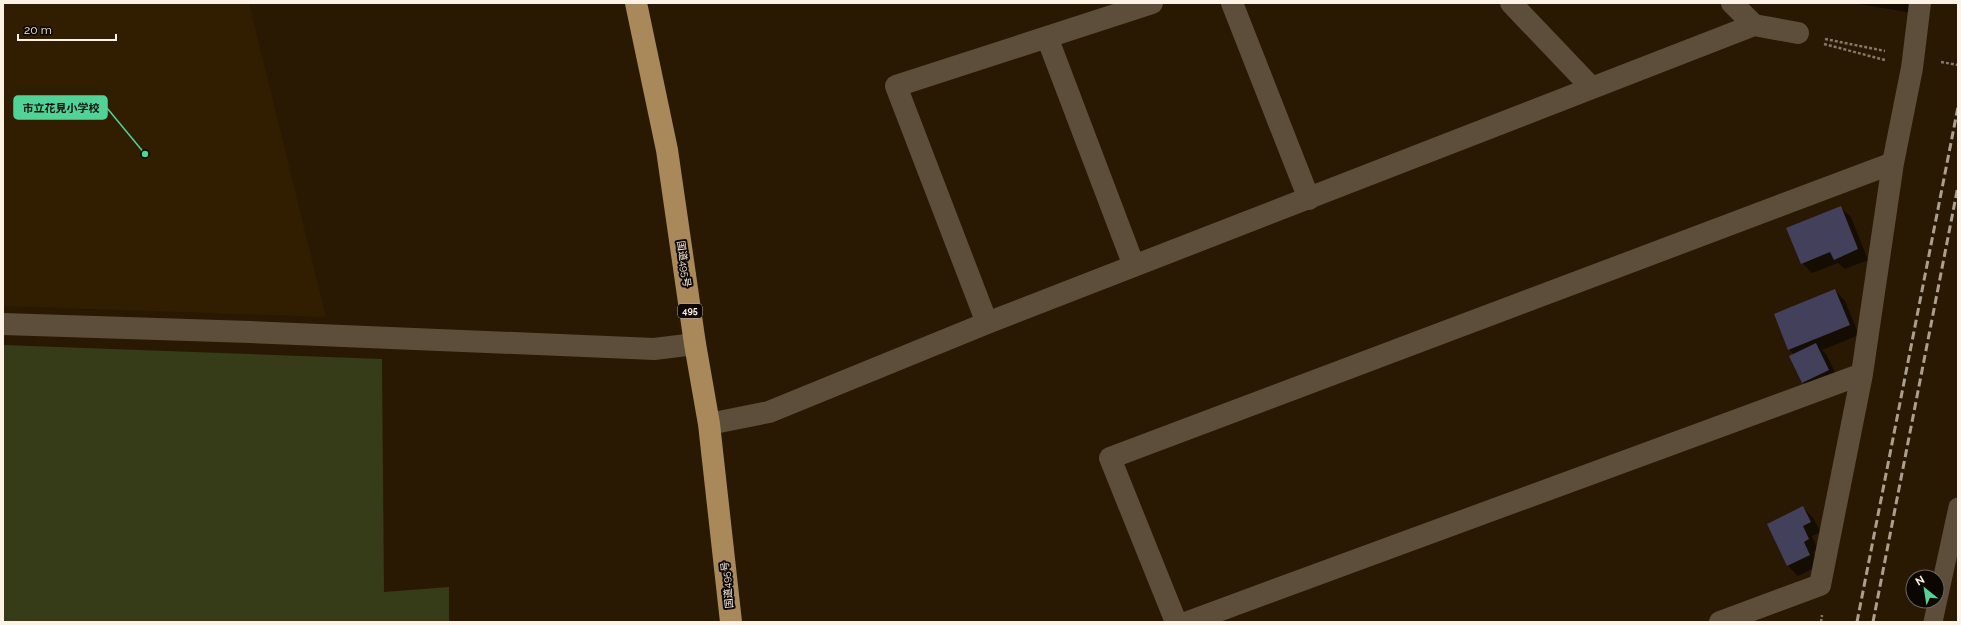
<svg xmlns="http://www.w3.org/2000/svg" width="1961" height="625" font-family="Raleway,'Noto Sans JP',sans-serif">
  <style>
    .built { fill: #311e00 }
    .green { fill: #363b18 }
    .shadow { fill: #0007 }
    .building { fill: #43405b }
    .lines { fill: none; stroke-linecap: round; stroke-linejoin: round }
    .path { stroke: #857865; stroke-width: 2.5; stroke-dasharray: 3 2; stroke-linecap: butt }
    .service { stroke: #5c4e3a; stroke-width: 19 }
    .minor { stroke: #5c4e3a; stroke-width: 22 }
    .trunk { stroke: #a9885a; stroke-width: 22 }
    .rail { stroke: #ac9f8e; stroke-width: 3; stroke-dasharray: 8 4; stroke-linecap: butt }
    .labels { text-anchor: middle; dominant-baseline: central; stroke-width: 4; stroke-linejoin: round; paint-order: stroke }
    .shield { fill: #0c0601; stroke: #b5aba0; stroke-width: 1 }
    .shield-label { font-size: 9px; font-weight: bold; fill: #fdf2e4 }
    .street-label { font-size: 10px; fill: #fdf2e4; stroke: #0c0601 }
    .leader { fill: none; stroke: #51d397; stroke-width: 1.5 }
    .callout-dot { fill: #51d397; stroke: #0c0601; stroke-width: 1.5 }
    .callout { fill: #51d397; stroke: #51d397; stroke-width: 1.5 }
    .callout-label { font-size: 11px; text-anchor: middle; font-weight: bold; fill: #111 }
  </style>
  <rect width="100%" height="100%" fill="#291903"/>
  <!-- built -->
  <path class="built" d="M3 3H249L326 317 3 306Z"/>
  <!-- green -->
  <path class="green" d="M3 345 382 359 384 592 449 587V622H3Z"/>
  <!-- shadow -->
  <path class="shadow" d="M1853 3H1914L1913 13Z
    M1840 207 1851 217 1868 260 1845 269 1838 263 1812 273 1802 263Z
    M1835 290 1845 301 1859 335 1822 350 1826 354 1839 380 1813 393 1803 383 1790 357 1794 355 1789 349Z
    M1803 507 1813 518 1821 532 1812 536 1818 550 1813 552 1820 565 1798 576 1788 566 1768 524Z"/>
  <!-- building -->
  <path class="building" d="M1841 206 1858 249 1834 260 1830 252 1801 264 1786 228Z
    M1835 289 1850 325 1788 350 1774 314Z
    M1816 343 1829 370 1802 383 1789 356Z
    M1803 506 1811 522 1803 526 1809 539 1804 542 1810 555 1787 566 1767 524Z"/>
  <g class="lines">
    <!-- path -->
    <path class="path" d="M1825 39 1885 51
      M1824 44 1885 60
      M1941 62 1958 65
      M1821 622 1822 615"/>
    <!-- service -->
    <path class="service" d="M1933 622 1958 507"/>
    <!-- minor -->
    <path class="minor" d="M1232 3 1309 199
      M1511 3 1592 88
      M1732 3 1754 25
      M1047 37 1134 266
      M1893 163 1912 68 1920 3
      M987 323 896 86 1152 3
      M3 324 250 332 654 349 695 344
      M709 424 769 412 987 323 1754 25 1798 33
      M1176 622 1110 458 1893 163 1862 374 1820 585 1720 622
      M1188 622 1862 374"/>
    <!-- trunk -->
    <path class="trunk" d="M636 3 667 150 695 344 709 424 731 622"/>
    <!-- rail -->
    <path class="rail" d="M1857 622 1958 107
      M1873 622 1958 186"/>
  </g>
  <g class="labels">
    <!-- shield labels -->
    <rect class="shield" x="678" y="304" width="24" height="14" rx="3"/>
    <g class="shield-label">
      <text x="690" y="311">495</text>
    </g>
    <!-- street labels -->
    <g class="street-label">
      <text transform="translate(684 264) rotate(82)">国道495号</text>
      <text transform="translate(727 585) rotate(-96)">国道495号</text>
    </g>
  </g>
  <!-- callouts -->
  <path class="leader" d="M145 154L107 108"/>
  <circle class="callout-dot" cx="145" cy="154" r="4"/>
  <rect class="callout" x="14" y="96" width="93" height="23" rx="4"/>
  <g class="callout-label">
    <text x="61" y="112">市立花見小学校</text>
  </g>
  <!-- border -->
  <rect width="1961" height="625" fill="none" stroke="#fdf2e4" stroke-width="8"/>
  <!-- north arrow -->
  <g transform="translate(1925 589) rotate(330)"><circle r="19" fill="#0c0601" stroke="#6c645c"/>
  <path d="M0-3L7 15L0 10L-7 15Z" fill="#51d397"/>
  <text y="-6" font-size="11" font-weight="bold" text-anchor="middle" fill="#fdf2e4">N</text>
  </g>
  <!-- scale -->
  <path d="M18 34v6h98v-6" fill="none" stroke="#fdf2e4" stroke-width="2"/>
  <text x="24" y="34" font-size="12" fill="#fdf2e4" stroke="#0c0601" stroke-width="3" paint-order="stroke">20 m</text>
</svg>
